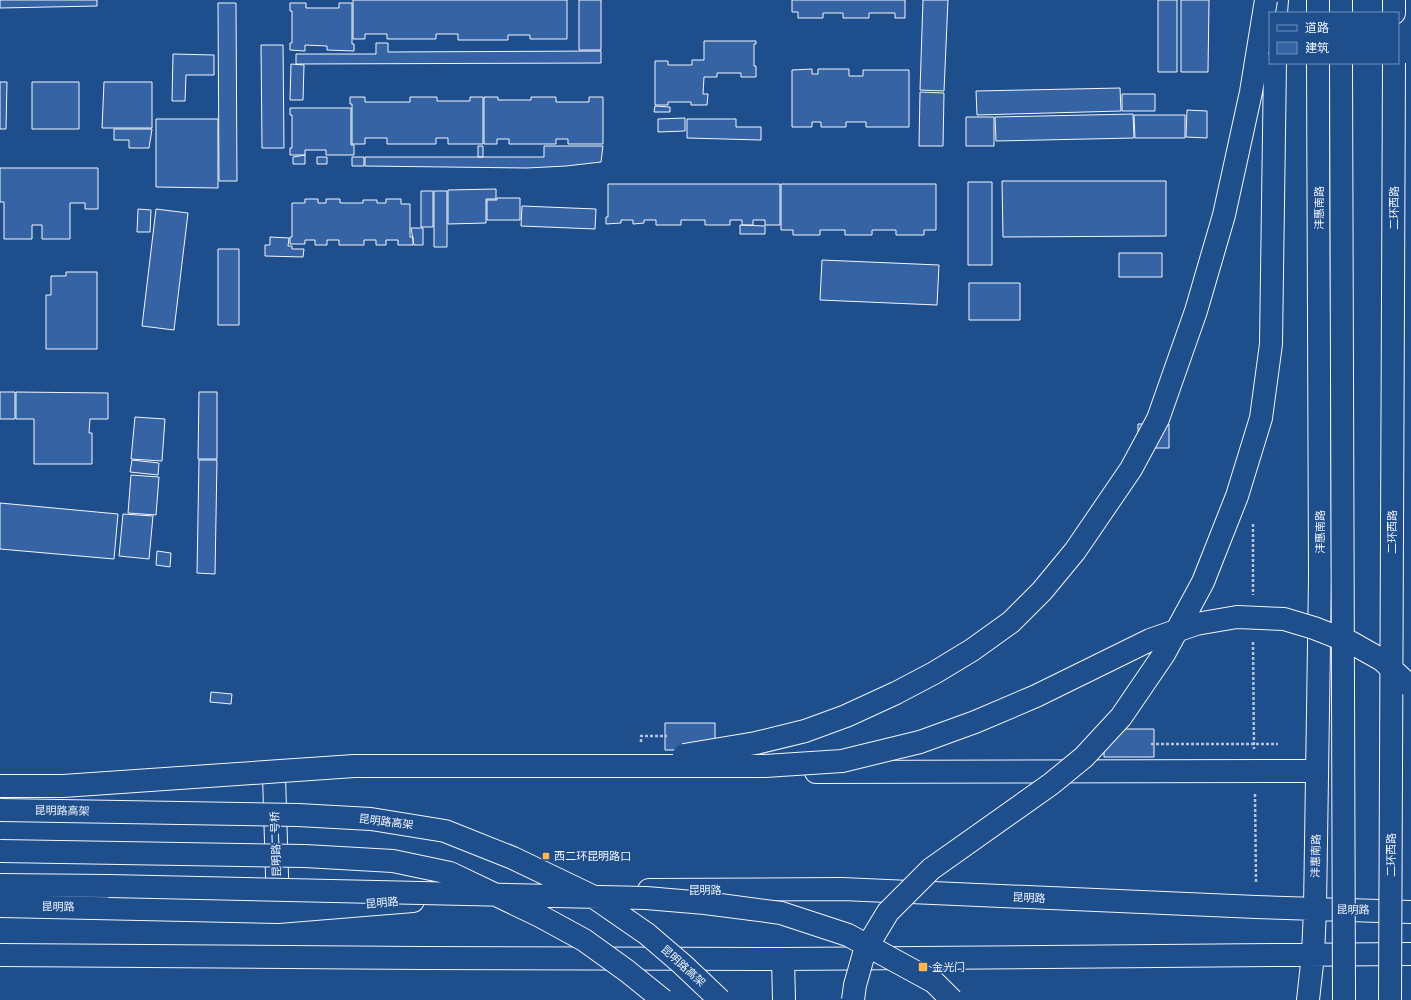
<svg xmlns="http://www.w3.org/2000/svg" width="1411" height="1000" font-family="'Roboto Condensed','Noto Sans SC',sans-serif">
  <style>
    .building { fill: #3563a3; stroke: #f2f6ff }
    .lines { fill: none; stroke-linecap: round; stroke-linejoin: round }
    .minor-casing { stroke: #f2f6ff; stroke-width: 24 }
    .major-casing { stroke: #f2f6ff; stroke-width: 24 }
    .highway-casing { stroke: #f2f6ff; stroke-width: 24 }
    .path { stroke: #b3c4dc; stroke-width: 2.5; stroke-dasharray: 3 2; stroke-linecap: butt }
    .minor { stroke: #1f4e8c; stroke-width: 22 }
    .major { stroke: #1f4e8c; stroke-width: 22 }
    .highway { stroke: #1f4e8c; stroke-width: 22 }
    .highway-bridge-casing { stroke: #f2f6ff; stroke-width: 24; stroke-linecap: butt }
    .highway-bridge { stroke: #1f4e8c; stroke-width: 22 }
    .poi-dot { fill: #ffb74d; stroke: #1f4e8c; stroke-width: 1.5 }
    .labels { text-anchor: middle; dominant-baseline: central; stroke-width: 3; stroke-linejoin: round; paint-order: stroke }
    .street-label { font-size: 11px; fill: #f2f6ff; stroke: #1f4e8c }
    .poi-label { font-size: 11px; fill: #f2f6ff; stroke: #1f4e8c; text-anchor: start }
  </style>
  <rect width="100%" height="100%" fill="#1f4e8c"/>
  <!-- building -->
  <path class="building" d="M0 0H97V6L0 8Z
    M353 0H567V39H530V35H508V40H458V34H436V39H387V34H365V39H353Z
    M579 0H601V50H579Z
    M792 0H905V18H895V13H869V18H843V13H823V18H798V12H792Z
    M923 0H948L944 91 920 90Z
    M1158 0H1177V72H1158Z
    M1181 0H1209L1208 72H1181Z
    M218 3H236L237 181H219Z
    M290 3H306V8H339V3H352V44H354V51L327 50V46L305 45V51L290 50V43H292V11H290Z
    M704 41H756V44H754V66H756V77H741V73H717V77H704L703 94H708L707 105H691V102H668V105H655V61H668V65H692V60H704Z
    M376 43H388V52L601 51V63L296 64V54H376Z
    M261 45H283L284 148H262Z
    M173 54 214 55V75H186L185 101H172Z
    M291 64 304 65 303 100H290Z
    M812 69V74H818V69H849V76H863V70H909V127H866V122H846V127H821V122H812V127H792V70Z
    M0 82H7L6 129H0Z
    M32 82H79V129H32Z
    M104 82H152V128H102Z
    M1120 88 1121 111 977 115 976 91Z
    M920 92 944 93 943 146H919Z
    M1122 94H1155V111H1122Z
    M350 97H365V102H410V97H437V101H470V97H483V144H448V138H436V144H387V138H365V144H352V104H350Z
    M484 97H498V100H531V97H556V102H589V97H603V144H568V139H556V144H509V139H497V144H484Z
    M655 106 670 107V112H654Z
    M290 108H351V145H354V155H326V150H305V155H290V148H292V115H290Z
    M1187 110 1207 111V138L1186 137Z
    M1133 114 1134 138 996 141 995 117Z
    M1134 115H1185V138H1135Z
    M966 117H994V146H966Z
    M685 118V131L658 132V119Z
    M156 119H218V188L156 187Z
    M687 119H736V127H761V140L687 138Z
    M114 129H152L149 148H129V140H114Z
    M478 146H483V157H478Z
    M544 146H603L601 162 566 166 527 168 365 166V157H544Z
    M305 155V164H293V157Z
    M317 157H327V164H317Z
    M352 157H364V166H352Z
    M0 168H98V209H85V203H70V239H42V225H32V239H4V202H0Z
    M1002 181H1166V236L1003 237Z
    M968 182H992V265H968Z
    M608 184H780V225H765V220H753V225H742V220H730V225H705V220H681V225H656V220H644V223L633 224V220H621V223L606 224V217H608Z
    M781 184H936V230H924V235H896V230H872V235H845V230H820V235H793V230H781Z
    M496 189V199H486V223L448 224V190Z
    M421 191H433V227H421Z
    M434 191H447V247H434Z
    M497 198H520V220H487V200H497Z
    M305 199H318V203H326V199H340V203H363V200H377V203H386V199H401V204H410V237H413V245H398V240H386V245H376V240H364V245H339V240H327V245H315V240H305V244H290V237H292V203H305Z
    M522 206 596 209 595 229 521 226Z
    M138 209 151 210 150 232H137Z
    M156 209 188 213 174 330 142 326Z
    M740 225 765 226V234H740Z
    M411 228H423V245H414Z
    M270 237 289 238 288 246H292V249H304L303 257 265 256V245H270Z
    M218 249H239V325H218Z
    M1119 253H1162V277H1119Z
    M822 260 939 265 937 305 820 300Z
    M66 272H97V349H46V295H51V276H66Z
    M969 283H1020V320H969Z
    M0 392H15V419H0Z
    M16 392 108 393V419H90L89 433H92V464H34V419H16Z
    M199 392H217V459H198Z
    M135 417 165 419 162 461 131 459Z
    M1138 424H1169V448H1138Z
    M132 460 159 463 158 475 130 472Z
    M199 460H217L215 574 197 573Z
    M131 475 159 477 156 515 128 513Z
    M0 503 118 514 114 559 0 549Z
    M123 514 153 516 149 559 119 556Z
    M157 551 171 553 170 567 156 565Z
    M211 692 232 694 231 704 210 702Z
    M665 723H715V750H665Z
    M1118 729H1154V757H1104V730Z"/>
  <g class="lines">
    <defs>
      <path id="minor" d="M816 772 1317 771
        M274 776 278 908"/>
      <path id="major" d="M1318 0V13
        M649 890 842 889 1256 907 1411 912
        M0 906 278 912 413 901
        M0 955 421 958 783 959 1411 954
        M783 959 784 1000
        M1308 1000 1313 955 1315 909 1320 578 1318 63"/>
      <path id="highway" d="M1341 0V13
        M1276 13 1277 0
        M1394 13V0
        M0 885 109 886"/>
    </defs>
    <!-- minor casing -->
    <use href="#minor" class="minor-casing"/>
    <!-- major casing -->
    <use href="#major" class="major-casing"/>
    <!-- highway casing -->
    <use href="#highway" class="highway-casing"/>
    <!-- path -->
    <path class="path" d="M1253 524V595
      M1253 642 1254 749
      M641 742V736H667
      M1151 744H1278
      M1255 794 1256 883"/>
    <!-- minor -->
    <use href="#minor" class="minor"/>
    <!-- major -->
    <use href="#major" class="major"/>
    <!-- highway -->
    <use href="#highway" class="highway"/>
    <defs>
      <path id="highway-bridge" d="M1341 63 1344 1000
        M684 755 756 743 805 731 846 716 896 693 934 673 972 650 1011 622 1042 591 1075 551 1131 469 1158 419 1196 311 1224 215 1251 92 1266 0
        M0 786H63L354 766H765L842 761 920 742 975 722 1036 696 1150 640 1196 624 1237 617 1284 619 1314 628 1352 643 1382 660 1411 687
        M0 810 298 815 371 819 445 831 513 858 592 896 647 934 682 964 720 1000
        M0 851 305 856 393 861 450 873 540 916 584 940 627 971 663 1000
        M109 886 646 898 705 903 781 913 848 935 934 982 952 1000
        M853 1000 855 985 865 950 888 912 931 869 1051 784 1084 757 1121 717 1164 654 1203 582 1237 496 1261 418 1271 344 1275 63
        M1390 1000 1394 63"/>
    </defs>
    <!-- highway-bridge casing -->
    <use href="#highway-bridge" class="highway-bridge-casing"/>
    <!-- highway-bridge -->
    <use href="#highway-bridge" class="highway-bridge"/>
  </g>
  <!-- markers -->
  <g class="poi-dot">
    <rect x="542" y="852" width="8" height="8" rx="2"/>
    <rect x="918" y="962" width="10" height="10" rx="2"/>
  </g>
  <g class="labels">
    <!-- street labels -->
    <g class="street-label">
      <text transform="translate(1319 208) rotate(-90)">沣惠南路</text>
      <text transform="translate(1394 208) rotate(-90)">二环西路</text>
      <text transform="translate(1320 532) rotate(-90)">沣惠南路</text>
      <text transform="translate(1392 532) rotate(-90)">二环西路</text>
      <text transform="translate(62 811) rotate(1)">昆明路高架</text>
      <text transform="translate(386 822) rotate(7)">昆明路高架</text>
      <text transform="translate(276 844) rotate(-92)">昆明路二号桥</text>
      <text transform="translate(1391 855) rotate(-90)">二环西路</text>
      <text transform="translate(1316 856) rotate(-89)">沣惠南路</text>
      <text x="705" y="890">昆明路</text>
      <text transform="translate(1029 898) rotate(3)">昆明路</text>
      <text transform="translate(382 903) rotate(-5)">昆明路</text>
      <text transform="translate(58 907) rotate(1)">昆明路</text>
      <text transform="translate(1353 910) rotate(1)">昆明路</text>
      <text transform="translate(683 966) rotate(42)">昆明路高架</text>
    </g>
    <!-- poi labels -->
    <g class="poi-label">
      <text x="554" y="856">西二环昆明路口</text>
      <text x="932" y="967">金光门</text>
    </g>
  </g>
  <!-- legend -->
  <rect x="1269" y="12" width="130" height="52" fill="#1f4e8c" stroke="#7391ba"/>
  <rect x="1277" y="25" width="20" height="6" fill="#1f4e8c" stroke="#7391ba"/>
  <text x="1305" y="32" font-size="12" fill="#f2f6ff">道路</text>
  <rect x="1277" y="42" width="20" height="12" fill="#3563a3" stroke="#7391ba"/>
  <text x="1305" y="52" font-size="12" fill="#f2f6ff">建筑</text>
</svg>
